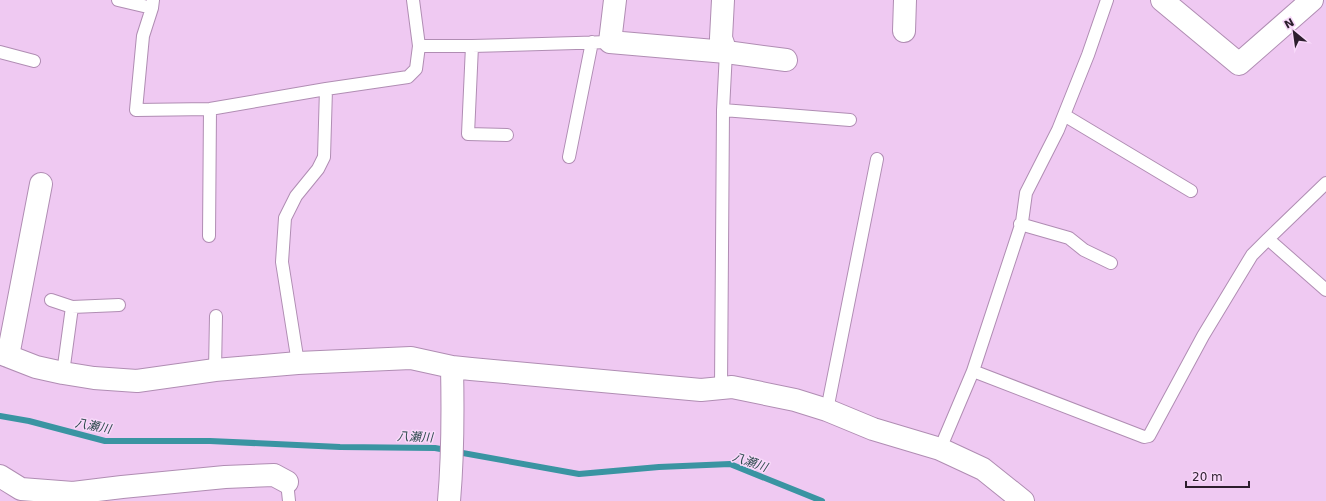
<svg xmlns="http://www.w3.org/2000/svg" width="1326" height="501" font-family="'DejaVu Sans','Noto Sans JP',sans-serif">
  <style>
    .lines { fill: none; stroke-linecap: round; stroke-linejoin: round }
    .stream { stroke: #3a94a2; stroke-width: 6 }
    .service-casing { stroke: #b08db3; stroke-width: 14 }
    .minor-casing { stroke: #b08db3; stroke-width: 24 }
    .service { stroke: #fff; stroke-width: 12 }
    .minor { stroke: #fff; stroke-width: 22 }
    .labels { text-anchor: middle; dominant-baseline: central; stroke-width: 3; stroke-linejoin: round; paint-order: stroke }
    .water-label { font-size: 12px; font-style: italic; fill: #2d4a4d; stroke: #f8d9fa }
  </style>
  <rect width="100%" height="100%" fill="#efc9f2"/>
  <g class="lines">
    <!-- stream -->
    <path class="stream" d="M0 416 29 421 105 441H210L340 447 435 448 579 474 659 467 730 464 822 501"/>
    <defs>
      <path id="service" d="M118 0 152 8 153 0
        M413 0 419 46
        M152 8 143 36 136 110 210 109 326 89 408 77 416 69 419 46H472L610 42
        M472 46 468 134 507 135
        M0 52 34 61
        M723 110 850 120
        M1064 115 1191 191
        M569 157 592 42
        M1020 224 1069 238 1084 250 1111 263
        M209 236 210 109
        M1268 239 1326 183
        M51 300 72 307
        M298 363 282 262 285 218 296 196 318 169 324 157 326 89
        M215 370 216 316
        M973 371 1144 437 1149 436 1203 336 1252 255 1268 239 1326 290
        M63 373 72 307 119 305
        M721 388 723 110 726 52
        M827 410 877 159
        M940 449 973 371 1022 222 1026 193 1058 130 1088 55 1107 0
        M287 482 289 501"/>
      <path id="minor" d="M615 0 610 42 726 52 786 60
        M723 0 721 38 726 52
        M1162 0 1239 64 1312 0
        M904 31 905 0
        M0 353 36 367 63 373 94 378 137 381 215 370 298 363 411 358 452 367 471 369 701 390 732 387 795 400 827 410 873 429 940 449 983 469 1023 501
        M8 356 41 184
        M0 476 21 489 73 493 122 487 225 477 274 475 287 482
        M449 501C453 456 453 412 452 367"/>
    </defs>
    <!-- service casing -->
    <use href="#service" class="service-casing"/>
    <!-- minor casing -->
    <use href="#minor" class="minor-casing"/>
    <!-- service -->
    <use href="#service" class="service"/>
    <!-- minor -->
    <use href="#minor" class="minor"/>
  </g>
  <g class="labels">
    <!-- water labels -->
    <g class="water-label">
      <text transform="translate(93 426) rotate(11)">八瀬川</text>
      <text transform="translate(415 437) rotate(2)">八瀬川</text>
      <text transform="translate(750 462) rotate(19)">八瀬川</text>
    </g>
  </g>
  <!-- north arrow -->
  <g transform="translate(1294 32) rotate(331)" stroke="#f8d9fa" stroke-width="3" paint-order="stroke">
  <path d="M0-3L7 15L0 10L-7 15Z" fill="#2c1e2d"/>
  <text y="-6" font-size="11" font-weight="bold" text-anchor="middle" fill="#2c1e2d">N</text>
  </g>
  <!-- scale -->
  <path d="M1186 481v6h63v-6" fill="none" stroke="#2c1e2d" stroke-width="2"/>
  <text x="1192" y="481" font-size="12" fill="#2c1e2d" stroke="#f8d9fa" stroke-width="3" paint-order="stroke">20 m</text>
</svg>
